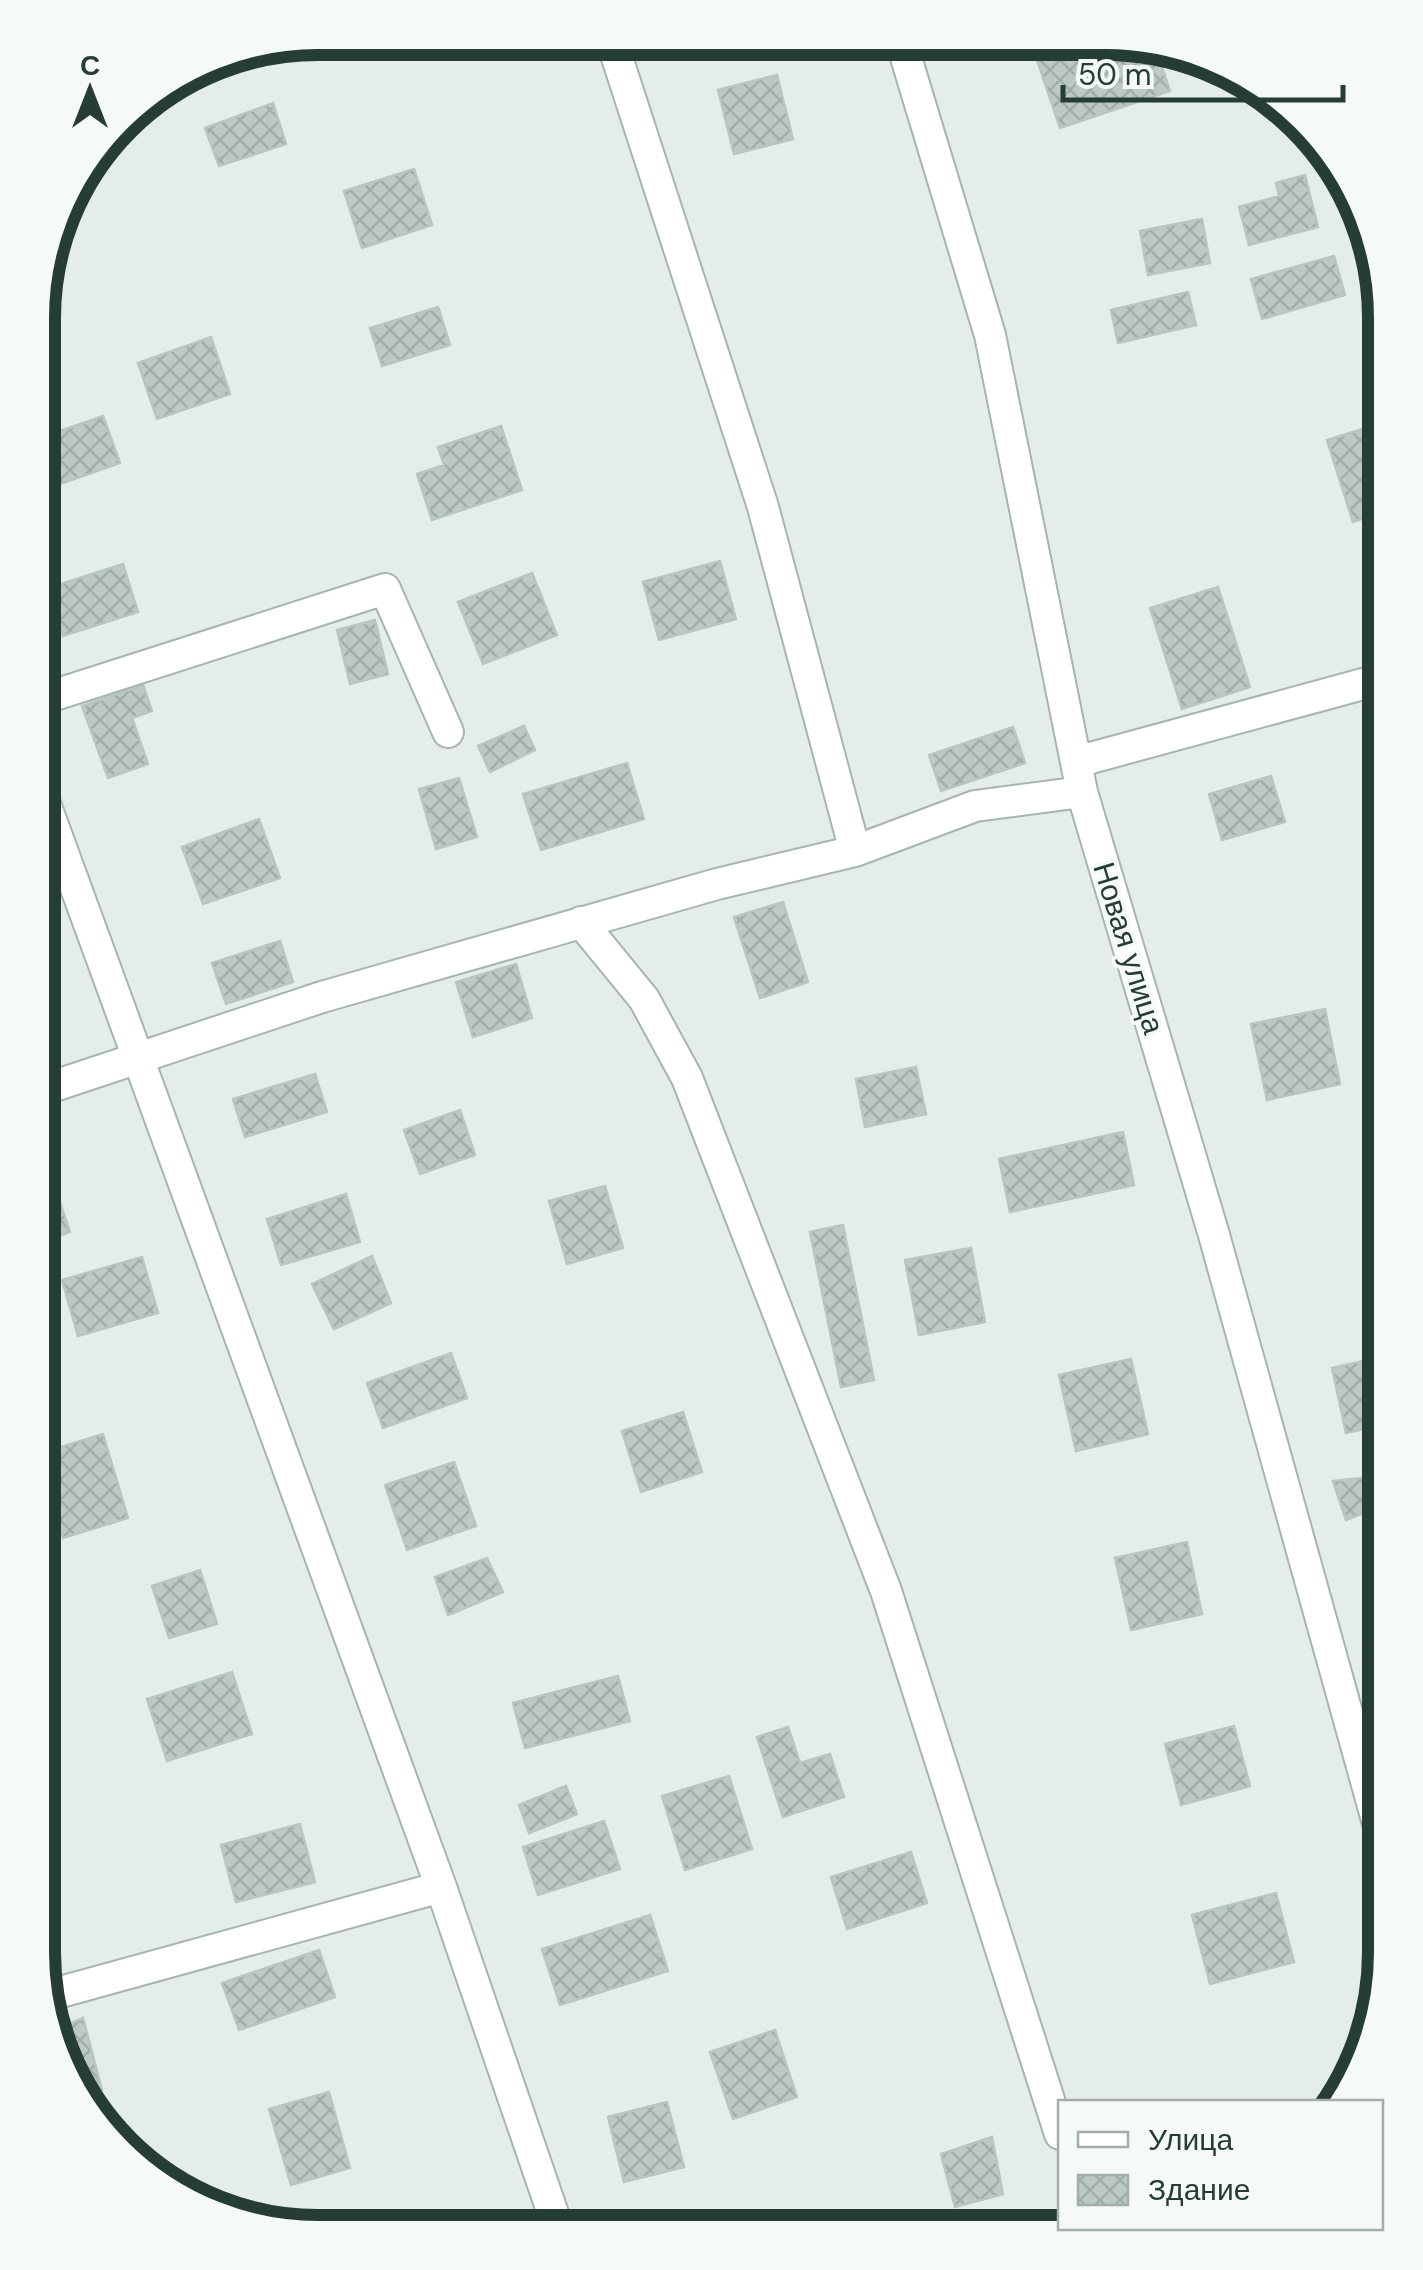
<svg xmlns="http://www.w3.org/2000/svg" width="1423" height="2270" font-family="'DM Sans',sans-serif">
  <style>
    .building { fill: url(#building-cross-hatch); stroke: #b7c6bf; stroke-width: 2.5 }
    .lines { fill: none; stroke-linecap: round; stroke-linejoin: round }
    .minor-casing { stroke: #a7b5af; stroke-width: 34 }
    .minor { stroke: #fff; stroke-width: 30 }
    .labels { text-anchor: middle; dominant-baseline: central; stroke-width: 8; stroke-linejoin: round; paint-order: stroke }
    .street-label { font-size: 30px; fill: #253d35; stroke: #f5f9f7 }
    .rim { fill: none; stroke: #253d35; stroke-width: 12 }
  </style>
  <defs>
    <pattern id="building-cross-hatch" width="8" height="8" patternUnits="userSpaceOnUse" patternTransform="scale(2.5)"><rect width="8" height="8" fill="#bdcac4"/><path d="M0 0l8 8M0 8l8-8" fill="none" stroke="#a2aea9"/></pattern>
  </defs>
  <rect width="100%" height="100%" fill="#e4ede9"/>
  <!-- building -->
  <path class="building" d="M365 38H438L372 59Z
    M1031 42 1154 43 1170 91 1060 128Z
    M777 75 793 139 734 154 718 90Z
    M273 103 286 144 219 166 205 128Z
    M414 169 432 225 362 248 344 191Z
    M1305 175 1318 227 1249 245 1239 207 1279 196 1276 183Z
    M1202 219 1210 263 1148 275 1140 231Z
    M1334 256 1345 295 1262 319 1251 279Z
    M1188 292 1196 325 1118 343 1111 310Z
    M438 307 450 345 382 366 370 328Z
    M211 337 230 394 157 419 138 363Z
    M103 416 120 463 40 491V438Z
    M1385 422V511L1353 522 1327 440Z
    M501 426 522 490 432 520 417 474 444 465 438 447Z
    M720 561 736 619 659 640 643 582Z
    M123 564 138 612 63 636 48 588Z
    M532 573 557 635 483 664 458 602Z
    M1218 587 1250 687 1182 709 1150 608Z
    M375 620 388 674 350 684 337 630Z
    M143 685 152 711 132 718 148 764 108 778 82 706Z
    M524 726 535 750 490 772 478 746Z
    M1013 727 1025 763 941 791 929 755Z
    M627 763 644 819 541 850 523 794Z
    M1271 776 1285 822 1222 840 1209 794Z
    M459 778 477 837 436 849 419 789Z
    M259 819 280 878 203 904 182 847Z
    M783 902 808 982 760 998 734 917Z
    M280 941 293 982 226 1004 212 963Z
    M516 964 532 1018 473 1037 456 982Z
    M1325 1009 1340 1084 1267 1100 1251 1024Z
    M916 1067 926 1114 865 1127 856 1079Z
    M315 1074 327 1112 245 1137 233 1099Z
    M460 1110 475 1155 420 1174 404 1130Z
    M1123 1132 1134 1185 1010 1212 999 1159Z
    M45 1159 70 1232 38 1243 39 1161Z
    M605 1186 623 1248 567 1264 549 1201Z
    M346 1194 360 1242 281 1265 267 1219Z
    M843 1225 874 1380 841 1387 810 1232Z
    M971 1248 985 1322 919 1335 905 1260Z
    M372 1256 391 1303 334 1329 312 1284Z
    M142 1257 158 1313 78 1336 62 1280Z
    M451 1353 467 1398 383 1428 367 1383Z
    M1385 1356V1424L1346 1433 1332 1368Z
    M1131 1359 1148 1434 1076 1451 1059 1375Z
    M683 1412 702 1472 641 1492 622 1431Z
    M103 1434 128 1518 63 1538 38 1454Z
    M454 1462 476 1526 407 1550 385 1485Z
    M1369 1477 1378 1507 1346 1520 1333 1481Z
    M1187 1542 1202 1614 1131 1630 1115 1558Z
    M487 1558 503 1592 448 1615 435 1577Z
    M200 1570 217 1624 169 1638 152 1586Z
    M232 1672 252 1734 167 1761 147 1699Z
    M618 1676 630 1721 525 1748 513 1703Z
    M1234 1726 1250 1786 1181 1805 1165 1744Z
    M788 1727 800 1763 830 1754 844 1797 783 1817 757 1737Z
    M729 1776 752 1849 685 1870 662 1796Z
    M566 1786 577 1814 529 1833 519 1805Z
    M604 1821 620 1869 538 1895 523 1847Z
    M300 1824 315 1882 236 1902 221 1845Z
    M911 1852 927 1903 847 1929 831 1877Z
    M1276 1893 1294 1962 1210 1984 1192 1915Z
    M650 1915 668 1971 560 2005 542 1949Z
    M319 1950 335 1997 239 2030 222 1983Z
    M83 2018 102 2090 85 2094 59 2059 53 2031Z
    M775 2030 797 2097 733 2119 710 2052Z
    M329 2092 350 2168 291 2185 269 2109Z
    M667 2102 684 2167 624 2182 608 2117Z
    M992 2137 1003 2194 955 2207 941 2154Z"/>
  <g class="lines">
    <defs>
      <path id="minor" d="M611 39 763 507 855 851
        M901 41 990 335 1082 792 1214 1235 1385 1849
        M39 700 385 589 448 732
        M1076 762 1385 678
        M39 787 441 1887 559 2231
        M581 922 644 999 687 1078 886 1591 1060 2134
        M39 1091 322 997 717 884 855 851 975 806 1082 792
        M46 1996 441 1887
        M1091 2228 1092 2232"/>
    </defs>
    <!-- minor casing -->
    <use href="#minor" class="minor-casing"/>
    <!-- minor -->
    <use href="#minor" class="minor"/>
  </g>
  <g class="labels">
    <!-- street labels -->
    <g class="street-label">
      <text transform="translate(1129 948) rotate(73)">Новая улица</text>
    </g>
  </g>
  <!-- crop -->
  <path d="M0 0H1423V2270H0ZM318 55H1105A263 263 0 0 1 1368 318V1952A263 263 0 0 1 1105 2215H318A263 263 0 0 1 55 1952V318A263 263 0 0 1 318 55Z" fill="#f5f9f7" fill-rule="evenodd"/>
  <path class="rim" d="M318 55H1105A263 263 0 0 1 1368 318V1952A263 263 0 0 1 1105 2215H318A263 263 0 0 1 55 1952V318A263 263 0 0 1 318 55Z"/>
  <!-- legend -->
  <rect x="1058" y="2100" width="325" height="130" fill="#f5f9f7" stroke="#a2aea9" stroke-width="2.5"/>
  <rect x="1078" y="2132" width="50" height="15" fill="#ffffff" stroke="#a2aea9" stroke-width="2.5"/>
  <text x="1148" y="2150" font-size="30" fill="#253d35">Улица</text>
  <rect x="1078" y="2175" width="50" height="30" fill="url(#building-cross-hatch)" stroke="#a2aea9" stroke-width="2.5"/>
  <text x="1148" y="2200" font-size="30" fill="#253d35">Здание</text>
  <!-- north arrow -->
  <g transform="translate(90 90)" stroke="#f5f9f7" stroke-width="8" paint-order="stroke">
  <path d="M0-8L18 38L0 25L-18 38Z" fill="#253d35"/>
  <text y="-15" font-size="28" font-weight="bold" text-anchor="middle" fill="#253d35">С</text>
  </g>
  <!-- scale -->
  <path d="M1063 85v15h280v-15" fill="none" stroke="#253d35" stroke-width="5"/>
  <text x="1078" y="85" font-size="30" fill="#253d35" stroke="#f5f9f7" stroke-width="8" paint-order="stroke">50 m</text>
</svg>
